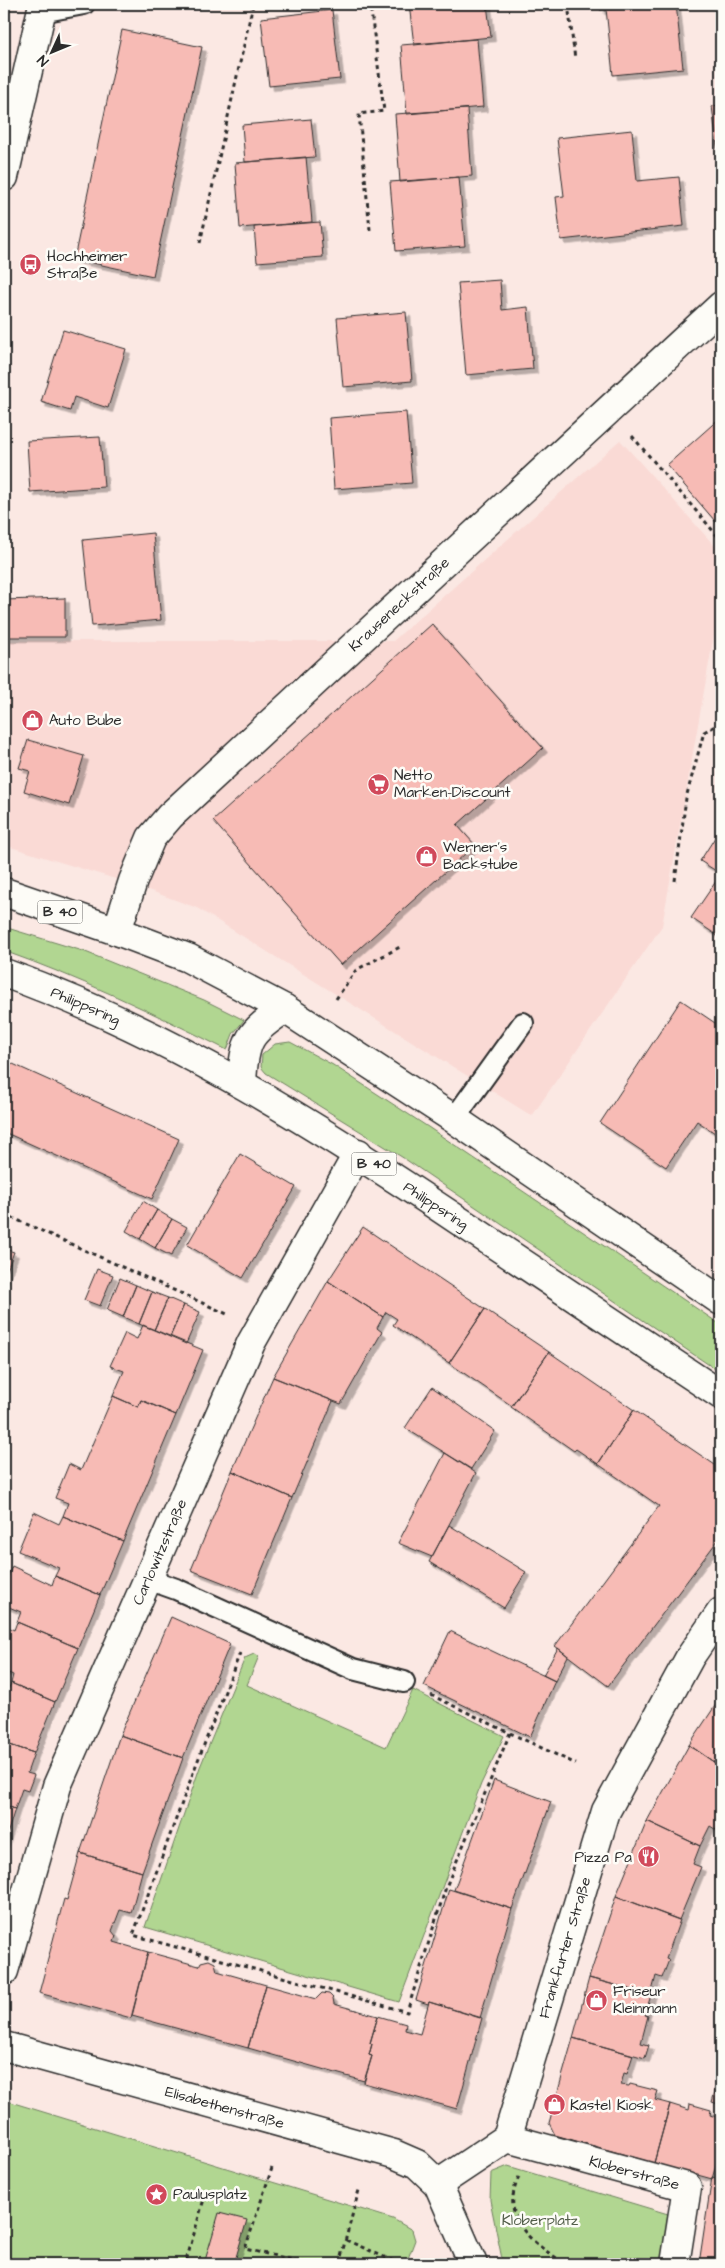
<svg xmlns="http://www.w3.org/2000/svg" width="725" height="2268" font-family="'Architects Daughter',sans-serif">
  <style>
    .built { fill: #fadad5 }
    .green { fill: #b1d691; stroke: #6e805e }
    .building { fill: #f7bbb5; stroke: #2b2b2b; filter: url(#shadow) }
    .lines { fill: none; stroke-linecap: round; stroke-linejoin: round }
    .lane-casing { stroke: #2b2b2b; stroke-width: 24 }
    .street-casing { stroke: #2b2b2b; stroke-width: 31 }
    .primary-casing { stroke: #2b2b2b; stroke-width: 31 }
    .path { stroke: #2b2b2b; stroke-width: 3; stroke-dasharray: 4 4; stroke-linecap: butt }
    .lane { stroke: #fdfcf7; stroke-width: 20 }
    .street { stroke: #fdfcf7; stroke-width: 28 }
    .primary { stroke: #fdfcf7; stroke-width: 28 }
    .labels { text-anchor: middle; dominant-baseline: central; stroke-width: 5; stroke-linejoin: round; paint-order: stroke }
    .shield { fill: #fdfcf7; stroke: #6a6a68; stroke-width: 1 }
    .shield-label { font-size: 14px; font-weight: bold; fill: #2b2b2b }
    .poi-label { font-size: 15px; fill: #2b2b2b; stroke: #fdfcf7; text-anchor: start }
    .street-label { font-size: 15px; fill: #2b2b2b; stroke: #fdfcf7 }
    .park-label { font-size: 15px; fill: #535e4a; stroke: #fdfcf7 }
  </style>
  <defs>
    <filter id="shadow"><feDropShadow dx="4.5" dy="4.5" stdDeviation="0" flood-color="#0004"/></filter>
  </defs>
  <rect width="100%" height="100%" fill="#fbe8e3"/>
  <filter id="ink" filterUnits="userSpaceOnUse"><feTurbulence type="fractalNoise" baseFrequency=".02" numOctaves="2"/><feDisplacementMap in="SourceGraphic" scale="10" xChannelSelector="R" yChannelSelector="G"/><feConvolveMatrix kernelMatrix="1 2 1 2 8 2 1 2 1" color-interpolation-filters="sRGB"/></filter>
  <g filter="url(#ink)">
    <!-- built -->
    <path class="built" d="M620 440 721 553V596L662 926 532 1116 197 908 132 884 4 845V641H393Z"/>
    <!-- green -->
    <path class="green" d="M4 927 83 951 204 1000 244 1020 233 1034 227 1050C154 1013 80 978 4 951Z
      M290 1042 333 1065 428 1127 721 1325V1373L405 1159 266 1073 261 1067 262 1055 275 1044Z
      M254 1654 259 1656 247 1685 386 1747 413 1690 504 1736 481 1784 399 2002 145 1927 200 1767 245 1658Z
      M4 2100 393 2219 412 2230 415 2240 406 2264H4Z
      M508 2166 668 2214 661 2264H503L490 2200 491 2173Z"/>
    <!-- building -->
    <path class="building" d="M409 4H487L491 37 414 45Z
      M600 4H671V6L600 10Z
      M676 4 683 68 613 75 606 9Z
      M332 10 340 79 269 86 261 18Z
      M122 30 202 47 153 276 74 259Z
      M477 39 483 107 407 114 401 45Z
      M721 105V178L712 106Z
      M467 109 472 176 400 182 395 114Z
      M311 119 315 157 245 162 242 125Z
      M632 130 637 181 679 177 684 226 561 240 556 197 564 196 557 138Z
      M306 157 312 222 240 228 235 163Z
      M459 177 465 246 396 251 390 182Z
      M320 222 323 257 257 262 254 227Z
      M500 280 502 310 528 307 533 369 466 375 458 283Z
      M406 312 412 381 343 387 337 318Z
      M63 330 126 349 108 408 74 397 70 411 41 402Z
      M406 412 412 483 334 489 329 418Z
      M721 417V528L667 465Z
      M100 437 104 487 30 492 27 441Z
      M153 533 161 620 92 626 83 540Z
      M65 598V637H4V600Z
      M432 624 543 748 457 825 475 845 341 965 213 821Z
      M28 740 84 756 69 805 24 791 30 771 19 768Z
      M721 828V874L700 861Z
      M721 874V938L691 918Z
      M681 1000 721 1027V1137L697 1121 666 1167 600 1123Z
      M4 1060 179 1139 152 1199 4 1132Z
      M240 1154 296 1187 243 1278 187 1245Z
      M143 1201 157 1210 140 1239 126 1231Z
      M157 1210 172 1219 155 1248 140 1239Z
      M172 1219 187 1227 171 1256 155 1248Z
      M363 1227 485 1309 449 1363 393 1325 397 1319 386 1312 383 1317 328 1281Z
      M4 1249 14 1252 4 1278Z
      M97 1269 113 1275 100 1306 84 1300Z
      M120 1278 136 1285 123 1317 107 1310Z
      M328 1281 383 1317 377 1328 382 1332 341 1404 273 1377Z
      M136 1285 152 1292 139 1324 123 1317Z
      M152 1292 168 1298 154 1330 139 1324Z
      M168 1298 184 1305 170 1337 154 1330Z
      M184 1305 200 1312 186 1344 170 1337Z
      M485 1309 549 1352 512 1406 449 1363Z
      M143 1325 203 1350 176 1415 141 1400 138 1407 113 1396 124 1371 110 1366 125 1333 137 1339Z
      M549 1352 634 1410 598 1464 576 1449 574 1451 511 1407Z
      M273 1377 333 1401 292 1498 232 1471Z
      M432 1387 495 1431 471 1469 405 1428Z
      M113 1396 138 1407 141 1400 176 1415 123 1541 63 1516 68 1503 55 1498 69 1464 81 1470Z
      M634 1410 721 1469V1536L608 1686 555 1646 659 1506 598 1464Z
      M445 1453 476 1473 432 1557 398 1543Z
      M232 1471 292 1498 252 1594 191 1570Z
      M34 1512 59 1524 63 1516 123 1541 100 1595 55 1576 59 1568 18 1551Z
      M449 1525 526 1572 504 1608 429 1562Z
      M12 1566 52 1585 55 1576 100 1595 78 1648 17 1622 21 1612 4 1605V1586Z
      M171 1617 230 1644 183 1758 120 1735Z
      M17 1622 78 1648 55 1702 11 1683 13 1675 4 1671V1625L14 1630Z
      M450 1631 555 1681 530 1737 424 1686Z
      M558 1648 568 1656 555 1681 543 1675Z
      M11 1683 55 1702 34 1753 4 1743V1689L8 1690Z
      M721 1697V1767L689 1745Z
      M120 1735 183 1758 142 1872 80 1853Z
      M4 1743 34 1753 27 1773 34 1775 28 1791 22 1789 15 1809 4 1805Z
      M689 1745 721 1767V1826L718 1831 710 1826 700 1846 647 1821Z
      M494 1780 551 1802 512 1909 454 1890Z
      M4 1805 15 1809 4 1844Z
      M647 1821 700 1846 693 1864 701 1867 679 1920 616 1896Z
      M80 1853 142 1872 131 1913 120 1910 112 1931 116 1936 114 1942 148 1952 131 2018 39 1993 64 1899 67 1900Z
      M449 1889 512 1909 480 2018 429 2002 428 2004 416 2000Z
      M616 1896 680 1920 666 1959 669 1960 662 1978 656 1976 651 1995 589 1978Z
      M148 1952 199 1966 201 1962 209 1960 215 1963 217 1971 266 1985 248 2048 132 2016Z
      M589 1978 651 1995 645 2015 648 2016 641 2043 649 2045 645 2058 573 2038Z
      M266 1985 316 1999 322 1993 329 1994 333 1998 334 2004 378 2016 370 2043 372 2044 369 2055 372 2056 364 2081 248 2048Z
      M429 2002 482 2018 457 2109 364 2083 372 2056 369 2055 372 2044 370 2043 378 2016 406 2024 405 2030 420 2034Z
      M573 2038 633 2055 627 2074 624 2073 621 2085 629 2086 630 2084 658 2091 655 2100 670 2104 654 2163 555 2135 549 2123Z
      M721 2070V2105L712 2102Z
      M670 2104 689 2110 690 2104 711 2110 710 2115 721 2119V2147L712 2179 654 2163Z
      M712 2177 721 2179V2264H699Z
      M219 2213 247 2220 234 2264H204Z"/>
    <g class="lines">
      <defs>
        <path id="lane" d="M41 12 84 4
          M454 1119 523 1023
          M148 1579 176 1589 353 1669 404 1682"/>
        <g id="street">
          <path id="s1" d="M117 931 133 881 151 838 170 816 721 306"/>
          <path id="s2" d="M4 1971 57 1786 251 1343 358 1153"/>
          <path id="s3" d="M4 2046 394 2154 417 2164 438 2184 473 2264"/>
          <path id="s4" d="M507 2138 687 2187 675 2264"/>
          <path id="s5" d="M438 2184 507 2138 606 1811 690 1657 721 1612"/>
        </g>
        <g id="primary">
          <path d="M4 177 43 4"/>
          <path d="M4 892 117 931 188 958 285 1009 454 1119 721 1301"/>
          <path id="s6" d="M4 973C172 1033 322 1129 470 1228 554 1284 638 1340 721 1395"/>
          <path d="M242 1083C244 1040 249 1032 285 1009"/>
        </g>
      </defs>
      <!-- lane casing -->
      <use href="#lane" class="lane-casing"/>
      <!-- street casing -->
      <use href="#street" class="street-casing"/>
      <!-- primary casing -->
      <use href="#primary" class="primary-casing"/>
      <!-- path -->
      <path class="path" d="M568 4 575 59
        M370 230 359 114 384 111 370 4
        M200 243 253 4
        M632 436 721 540
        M675 881 686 798 704 732 721 723
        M336 999 356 970 402 946
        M4 1214 227 1314
        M240 1653 193 1773 133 1935 407 2012 446 1887 510 1733 431 1695
        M510 1733 576 1764
        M272 2168 245 2249 311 2264
        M519 2177C498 2220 534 2244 566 2264
        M346 2240 400 2264
        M180 2264 187 2258 206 2192
        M339 2264 359 2190"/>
      <!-- lane -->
      <use href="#lane" class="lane"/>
      <!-- street -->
      <use href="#street" class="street"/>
      <!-- primary -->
      <use href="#primary" class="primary"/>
    </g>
  </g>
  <!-- icons -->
  <defs>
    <symbol id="bus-disc" viewBox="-11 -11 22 22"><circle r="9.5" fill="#d1495b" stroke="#fdfcf7"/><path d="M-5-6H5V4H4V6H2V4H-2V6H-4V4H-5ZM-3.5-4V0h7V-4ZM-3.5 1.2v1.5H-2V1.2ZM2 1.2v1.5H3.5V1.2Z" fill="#fff"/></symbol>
    <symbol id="shop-disc" viewBox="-11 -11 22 22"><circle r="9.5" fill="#d1495b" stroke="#fdfcf7"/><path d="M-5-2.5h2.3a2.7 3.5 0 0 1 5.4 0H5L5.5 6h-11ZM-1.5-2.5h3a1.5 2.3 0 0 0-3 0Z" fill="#fff"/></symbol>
    <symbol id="supermarket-disc" viewBox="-11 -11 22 22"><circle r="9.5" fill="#d1495b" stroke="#fdfcf7"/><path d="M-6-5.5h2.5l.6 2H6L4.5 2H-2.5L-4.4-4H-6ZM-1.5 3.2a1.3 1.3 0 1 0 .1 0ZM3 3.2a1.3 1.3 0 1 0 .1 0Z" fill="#fff"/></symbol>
    <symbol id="restaurant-disc" viewBox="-11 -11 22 22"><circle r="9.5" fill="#d1495b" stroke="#fdfcf7"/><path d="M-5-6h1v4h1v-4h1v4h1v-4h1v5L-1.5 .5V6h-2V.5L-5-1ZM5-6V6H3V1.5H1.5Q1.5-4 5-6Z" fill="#fff"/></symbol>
    <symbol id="sight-disc" viewBox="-11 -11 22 22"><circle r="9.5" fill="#d1495b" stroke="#fdfcf7"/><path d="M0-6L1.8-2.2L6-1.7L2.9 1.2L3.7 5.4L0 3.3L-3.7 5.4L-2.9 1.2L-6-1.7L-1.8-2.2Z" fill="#fff"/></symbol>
  </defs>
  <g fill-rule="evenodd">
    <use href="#bus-disc" x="18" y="252" width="25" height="25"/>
    <use href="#shop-disc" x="20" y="708" width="25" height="25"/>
    <use href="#supermarket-disc" x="366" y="772" width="25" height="25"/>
    <use href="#shop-disc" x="414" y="844" width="25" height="25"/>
    <use href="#restaurant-disc" x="636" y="1844" width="25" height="25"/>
    <use href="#shop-disc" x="584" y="1988" width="25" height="25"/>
    <use href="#shop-disc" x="542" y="2092" width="25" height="25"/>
    <use href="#sight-disc" x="144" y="2182" width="25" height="25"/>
  </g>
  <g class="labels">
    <!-- shield labels -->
    <g class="shield">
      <rect x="37.5" y="900.5" width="45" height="23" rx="4"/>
      <rect x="351.5" y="1152.5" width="45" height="23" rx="4"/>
    </g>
    <g class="shield-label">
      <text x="60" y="912">B 40</text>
      <text x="374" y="1164">B 40</text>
    </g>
    <!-- poi labels -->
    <g class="poi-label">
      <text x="47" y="256">Hochheimer<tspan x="47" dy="17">Straße</tspan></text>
      <text x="49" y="720">Auto Bube</text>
      <text x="394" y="775">Netto<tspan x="394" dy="17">Marken-Discount</tspan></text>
      <text x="443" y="847">Werner's<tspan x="443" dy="17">Backstube</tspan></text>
      <text x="632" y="1857" text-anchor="end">Pizza Pa</text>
      <text x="613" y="1991">Friseur<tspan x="613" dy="17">Kleinmann</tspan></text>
      <text x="570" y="2105">Kastel Kiosk</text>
      <text x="173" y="2194">Paulusplatz</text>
    </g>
    <!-- street labels -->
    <g class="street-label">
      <text stroke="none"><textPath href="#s1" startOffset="440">Krauseneckstraße</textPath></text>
      <text stroke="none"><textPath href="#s6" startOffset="88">Philippsring</textPath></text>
      <text stroke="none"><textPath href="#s6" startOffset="492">Philippsring</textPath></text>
      <text stroke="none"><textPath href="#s2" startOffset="448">Carlowitzstraße</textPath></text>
      <text stroke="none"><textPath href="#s5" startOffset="282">Frankfurter Straße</textPath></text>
      <text stroke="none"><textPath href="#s3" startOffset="229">Elisabethenstraße</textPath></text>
      <text stroke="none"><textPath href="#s4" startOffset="132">Kloberstraße</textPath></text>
    </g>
    <!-- park labels -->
    <g class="park-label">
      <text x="540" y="2220">Kloberplatz</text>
    </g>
  </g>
  <!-- margin -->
  <rect width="725" height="2268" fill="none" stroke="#fdfcf7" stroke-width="20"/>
  <rect x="10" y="10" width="705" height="2248" fill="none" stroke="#2b2b2b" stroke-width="2" filter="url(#ink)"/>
  <!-- north arrow -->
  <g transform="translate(52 52) rotate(226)" stroke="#fdfcf7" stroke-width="4" paint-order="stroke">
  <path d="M0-4L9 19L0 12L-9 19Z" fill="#2b2b2b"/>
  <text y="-8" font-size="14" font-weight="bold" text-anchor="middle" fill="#2b2b2b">N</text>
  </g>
</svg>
